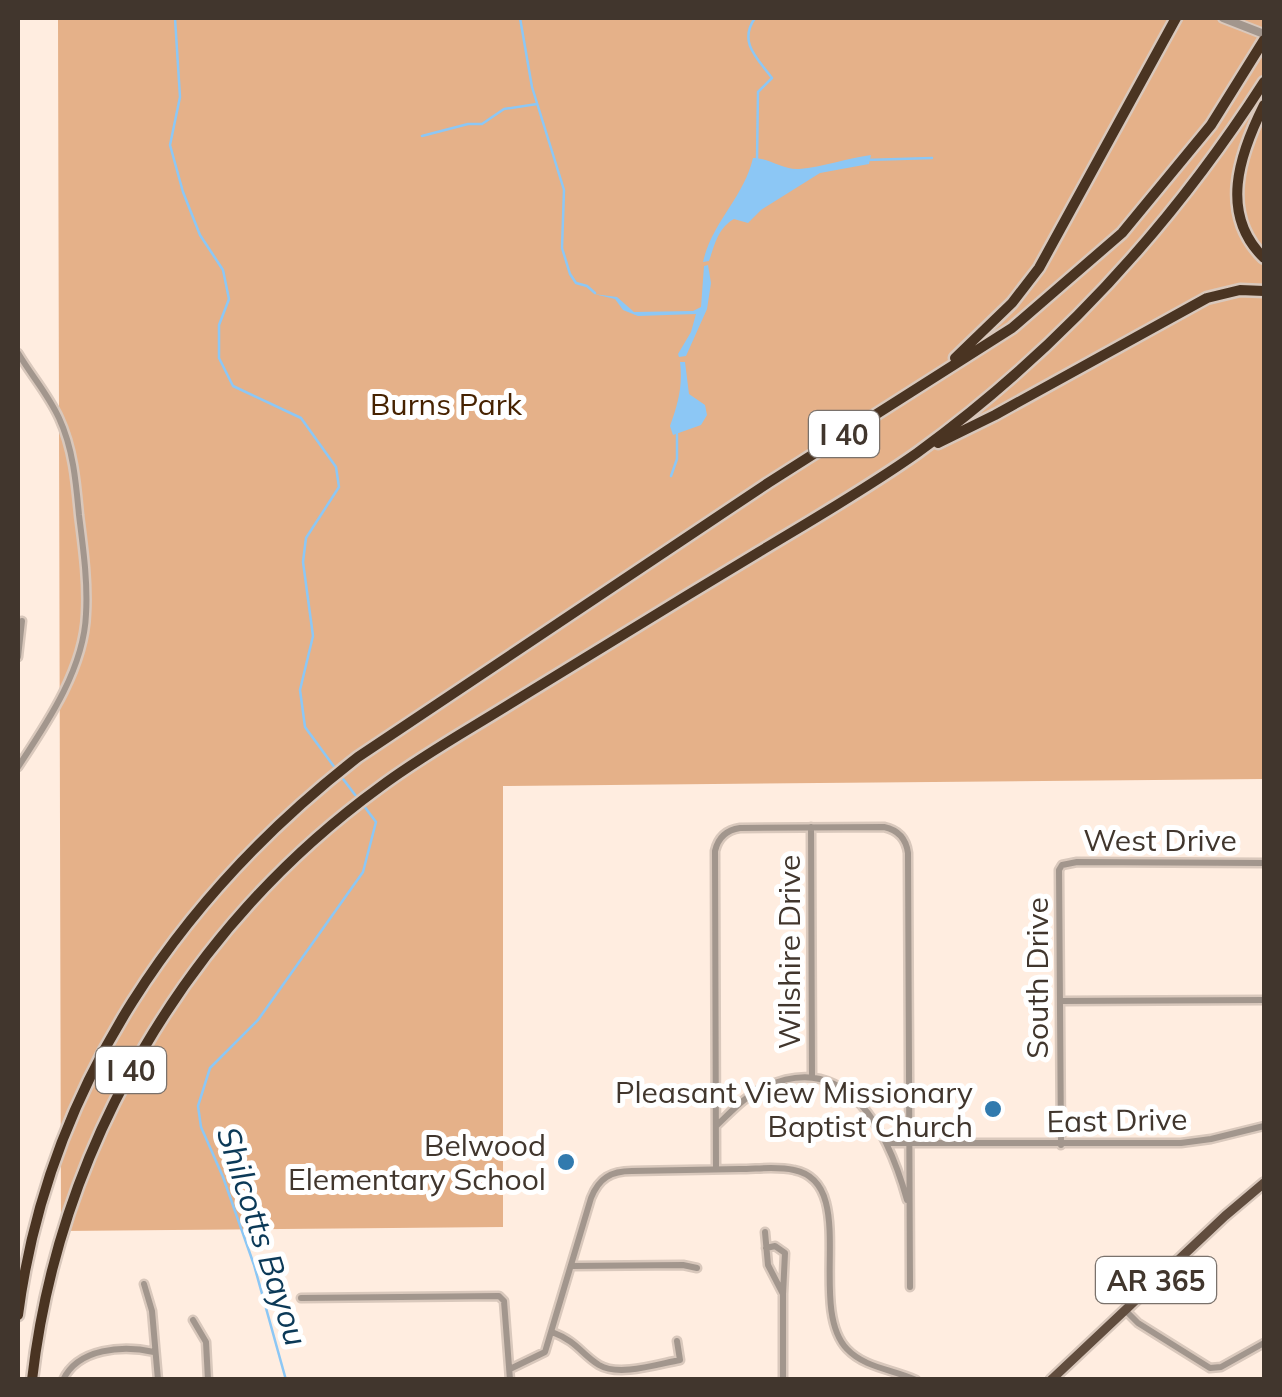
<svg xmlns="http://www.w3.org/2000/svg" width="1282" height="1397" font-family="Mulish,sans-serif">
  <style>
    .green { fill: #e5b189 }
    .water { fill: #8cc7f5 }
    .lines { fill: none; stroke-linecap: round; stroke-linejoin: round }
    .stream { stroke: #8cc7f5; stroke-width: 2.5 }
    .minor-casing { stroke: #d9c8bc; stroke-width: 11 }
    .tertiary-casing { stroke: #d9c8bc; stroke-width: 12 }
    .primary-casing { stroke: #d9c8bc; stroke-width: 14 }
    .motorway-casing { stroke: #d9c8bc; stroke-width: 15 }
    .minor { stroke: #a2968d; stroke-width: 6 }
    .tertiary { stroke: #a2968d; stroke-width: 8 }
    .primary { stroke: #614d3e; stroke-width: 9 }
    .motorway { stroke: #4a3422; stroke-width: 10 }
    .poi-dot { fill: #317aae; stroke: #fff; stroke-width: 4 }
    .labels { text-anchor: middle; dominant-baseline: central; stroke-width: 10; stroke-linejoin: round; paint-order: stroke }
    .shield { fill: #fff; stroke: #7a726c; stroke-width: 2.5 }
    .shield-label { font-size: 28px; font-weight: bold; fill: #41362d }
    .park-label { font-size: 30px; fill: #462200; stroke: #fff }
    .street-label { font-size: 30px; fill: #41362d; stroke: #fff }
    .poi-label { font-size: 30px; fill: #41362d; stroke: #fff; text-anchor: end }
    .water-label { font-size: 32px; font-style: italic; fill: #0b3957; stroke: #fff }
  </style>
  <rect width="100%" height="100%" fill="#ffede0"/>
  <!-- green -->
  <path class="green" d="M58 18H1264V779L503 786V1227L61 1231Z"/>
  <!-- water -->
  <path class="water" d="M871 155 869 164 820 173 761 210 748 223 734 219C718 228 715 244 709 261L703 262C712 222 744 197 753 158 770 158 782 170 799 169 823 167 847 158 871 155Z
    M708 265 711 283 707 309 686 356 679 357 678 354 691 332 696 314 638 316 623 310 615 299 594 294 617 297 634 312 693 311 701 307 704 266Z
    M680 362H685L689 394 705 405 707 415 701 425 673 435 670 426C678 404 683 386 680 362Z"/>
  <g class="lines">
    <!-- stream -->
    <path class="stream" d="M175 18 180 97 170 145 183 192 200 235 223 270 229 299 219 325V358L233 386 301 418 336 467 339 487 306 538 303 562 313 636 300 690 305 727 335 768
      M520 18 532 87 564 190 562 248 570 274 576 283 587 286 595 293
      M755 18C738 42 757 58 772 78L758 92 757 160
      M422 136 468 124H482L504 109 537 104
      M866 160 932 158
      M671 476 677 459V434
      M340 775 359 800
      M286 1380 254 1265 223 1177 201 1127 198 1106 210 1068 258 1020 363 872 376 822 364 806"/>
    <defs>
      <path id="minor" d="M18 353C31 375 48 394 59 418 73 448 76 482 79 515 83 547 88 582 86 614 84 669 47 723 18 767
        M18 657 22 621
        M811 827 812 1077
        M1060 1001 1264 1000
        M716 1126C731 1112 746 1095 765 1087 849 1048 889 1135 907 1200
        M889 1143H1181L1211 1139 1264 1126
        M1061 1145 1059 870 1062 865 1077 862 1264 863
        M716 1169 715 851C718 838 726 830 740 828L884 827C898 830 906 838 908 853L910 1287
        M765 1232 768 1265 783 1294V1380
        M766 1248 775 1246 785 1253 783 1294
        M571 1266 683 1265 697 1268
        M144 1284 152 1311 158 1380
        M301 1298 499 1296 504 1301 510 1380
        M1125 1310 1138 1323 1210 1368 1221 1367 1264 1343
        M193 1320 206 1342 208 1380
        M552 1332C578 1342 580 1353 599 1365 619 1377 658 1364 680 1360L677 1341
        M510 1369 545 1352 591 1198C599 1178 611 1171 632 1171 668 1170 704 1170 740 1169 757 1169 777 1166 794 1170 860 1183 806 1306 847 1349 865 1368 892 1369 916 1380
        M63 1380C78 1348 123 1345 154 1352"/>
      <path id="tertiary" d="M1223 18 1264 34"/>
      <path id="primary" d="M1051 1380 1225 1216 1264 1183"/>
      <path id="motorway" d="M1264 105C1239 155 1219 214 1264 258
        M955 358 1012 303 1039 268 1176 18
        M938 443 995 415 1207 298 1240 290 1264 291
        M18 1315C48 1086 179 896 358 757L768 483 1012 328 1122 233 1211 125 1264 40
        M32 1380C59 1144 189 926 380 787 420 757 463 733 505 707 590 655 674 603 759 552 812 520 866 489 917 453 1056 352 1171 227 1264 82"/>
    </defs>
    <!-- minor casing -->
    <use href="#minor" class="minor-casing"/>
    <!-- tertiary casing -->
    <use href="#tertiary" class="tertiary-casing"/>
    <!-- primary casing -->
    <use href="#primary" class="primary-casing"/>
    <!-- motorway casing -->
    <use href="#motorway" class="motorway-casing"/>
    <!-- minor -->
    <use href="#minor" class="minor"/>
    <!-- tertiary -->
    <use href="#tertiary" class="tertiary"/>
    <!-- primary -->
    <use href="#primary" class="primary"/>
    <!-- motorway -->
    <use href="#motorway" class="motorway"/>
  </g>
  <!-- markers -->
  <g class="poi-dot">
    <circle cx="993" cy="1109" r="10"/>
    <circle cx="566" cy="1162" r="10"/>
  </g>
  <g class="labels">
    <!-- shield labels -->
    <g class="shield">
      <rect x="809" y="411" width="70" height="46" rx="8"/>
      <rect x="96" y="1047" width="70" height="46" rx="8"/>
      <rect x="1096" y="1257" width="120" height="46" rx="8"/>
    </g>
    <g class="shield-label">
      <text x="844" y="434">I 40</text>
      <text x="131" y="1070">I 40</text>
      <text x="1156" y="1280">AR 365</text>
    </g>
    <!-- park labels -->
    <g class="park-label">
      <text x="446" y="404">Burns Park</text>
    </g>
    <!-- street labels -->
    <g class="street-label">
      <text x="1160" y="840">West Drive</text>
      <text transform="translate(789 952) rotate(-90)">Wilshire Drive</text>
      <text transform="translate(1037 978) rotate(-90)">South Drive</text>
      <text transform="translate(1117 1120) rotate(-1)">East Drive</text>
    </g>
    <!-- poi labels -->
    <g class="poi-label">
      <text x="973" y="1092">Pleasant View Missionary<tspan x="973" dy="34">Baptist Church</tspan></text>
      <text x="546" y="1145">Belwood<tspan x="546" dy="34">Elementary School</tspan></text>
    </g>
    <!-- water labels -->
    <g class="water-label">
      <text transform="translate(263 1236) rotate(72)">Shilcotts Bayou</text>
    </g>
  </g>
  <!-- border -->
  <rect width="1282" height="1397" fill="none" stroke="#41362d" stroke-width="40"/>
</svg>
